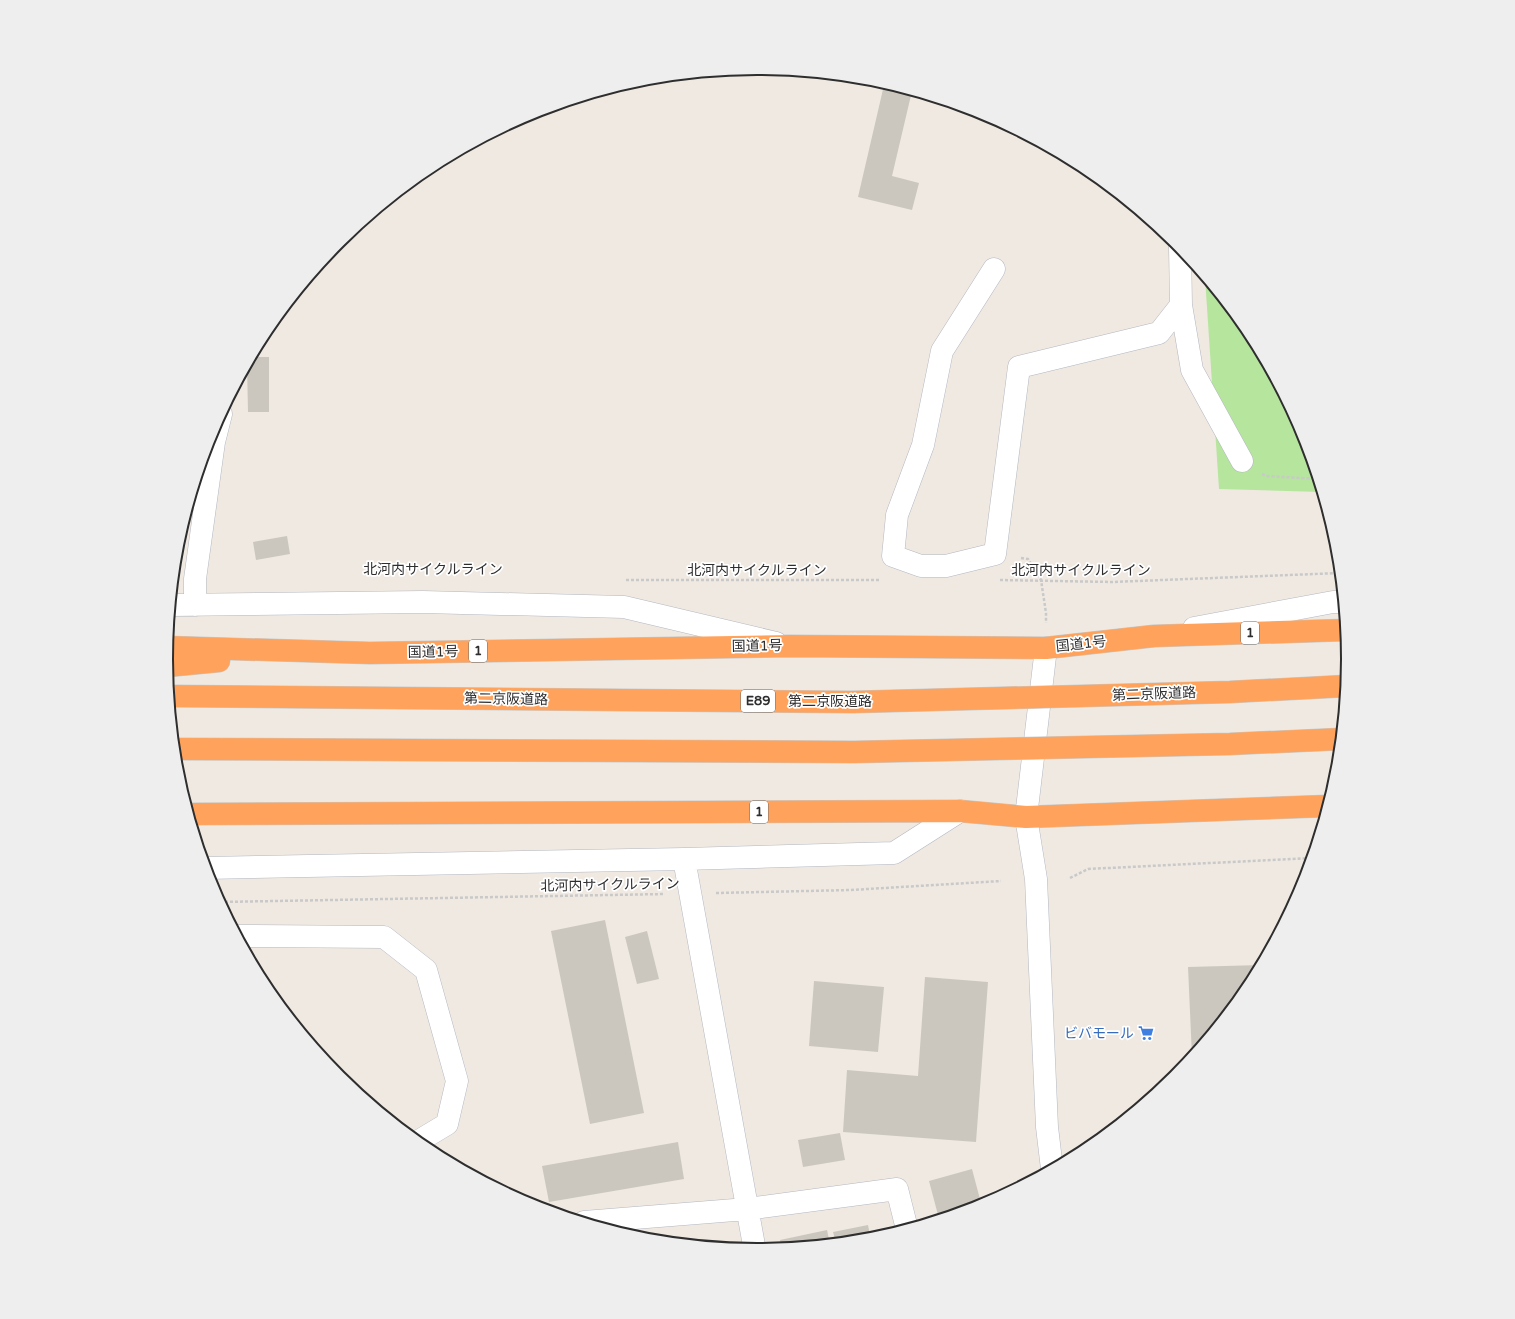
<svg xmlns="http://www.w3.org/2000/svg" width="1515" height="1319" font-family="'Varela Round','Noto Sans JP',sans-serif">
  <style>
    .green { fill: #b6e59e }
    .building { fill: #cbc7bf }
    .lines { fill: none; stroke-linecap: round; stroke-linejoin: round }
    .street-casing { stroke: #b4b7c1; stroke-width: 23 }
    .secondary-casing { stroke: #b4b7c1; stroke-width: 23 }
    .highway-casing { stroke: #c9c9c9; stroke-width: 23 }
    .path { stroke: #c9c9c9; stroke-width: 2.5; stroke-dasharray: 3 2; stroke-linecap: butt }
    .street { stroke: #fff; stroke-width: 22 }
    .secondary { stroke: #fff; stroke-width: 22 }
    .highway { stroke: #ffa35c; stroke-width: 22 }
    .highway-bridge-casing { stroke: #c9c9c9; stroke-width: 23; stroke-linecap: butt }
    .highway-bridge { stroke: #ffa35c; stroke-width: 22 }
    .labels { text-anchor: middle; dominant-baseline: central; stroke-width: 3.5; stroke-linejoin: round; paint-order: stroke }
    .shield { fill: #fff; stroke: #6d6d6d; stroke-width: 1 }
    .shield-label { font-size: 13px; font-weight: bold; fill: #2e2e2e }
    .street-label { font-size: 14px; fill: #2e2e2e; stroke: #fff }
    .shop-label { font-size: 14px; fill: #366cbe; stroke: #fff; text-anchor: end }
    .rim { fill: none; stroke: #2e2e2e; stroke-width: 2 }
  </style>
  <rect width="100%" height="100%" fill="#efe9e1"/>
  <!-- green -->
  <path class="green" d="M1205 277 1249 331 1304 433 1322 492 1219 489Z"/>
  <!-- building -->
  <path class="building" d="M884 85 912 91 892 176 919 183 912 210 858 197Z
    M252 357H269V412H248L247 365Z
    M287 536 290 554 256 560 253 542Z
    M605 920 644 1113 590 1124 551 931Z
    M647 931 659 979 637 984 625 937Z
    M1261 965 1249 988 1192 1057 1188 967Z
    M925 977 988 982 976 1142 843 1132 847 1070 918 1076Z
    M814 981 884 987 878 1052 809 1046Z
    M840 1133 845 1160 803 1167 798 1140Z
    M678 1142 684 1179 549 1202 542 1166Z
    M972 1169 981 1203 938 1215 929 1181Z
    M868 1225 871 1240 836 1243 833 1232Z
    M827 1230 830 1244 782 1249 780 1240Z
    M711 1240 712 1247 689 1244Z"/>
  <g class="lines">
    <defs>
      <path id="street" d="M994 269 942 351 923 445 897 515 893 556 921 566H946L995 554 1019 367 1159 333 1181 305 1180 247
        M1181 305 1192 370 1242 461
        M171 605 423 602 624 607 776 643
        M195 605V579L214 442 221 414
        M1194 628 1333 602H1343
        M684 859 755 1251
        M206 868 684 859 894 853 960 811
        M238 936 384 937 426 970 457 1081 447 1124 417 1142
        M584 1222 747 1209 897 1189 907 1229"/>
      <path id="secondary" d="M1046 648 1026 817 1036 879 1047 1127 1052 1169"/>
      <path id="highway" d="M167 647 370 653 790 646 1046 648 1154 636 1346 630
        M167 666 219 661
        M189 814 960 811 1026 817 1328 806"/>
    </defs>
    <!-- street casing -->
    <use href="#street" class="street-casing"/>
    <!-- secondary casing -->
    <use href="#secondary" class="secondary-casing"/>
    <!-- highway casing -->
    <use href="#highway" class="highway-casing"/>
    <!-- path -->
    <path class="path" d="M1262 474 1266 476 1318 479
      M1021 558 1028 559 1041 580 1046 613V623
      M626 580H881
      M1000 580 1112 582 1340 573
      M1070 878 1088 869 1312 858
      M716 893 851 890 1001 881
      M220 902 665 894"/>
    <!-- street -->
    <use href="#street" class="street"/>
    <!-- secondary -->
    <use href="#secondary" class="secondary"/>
    <!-- highway -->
    <use href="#highway" class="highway"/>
    <defs>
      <path id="highway-bridge" d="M170 696 853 702 1230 692 1346 686
        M175 749 854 752 1230 744 1341 739"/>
    </defs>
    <!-- highway-bridge casing -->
    <use href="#highway-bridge" class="highway-bridge-casing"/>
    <!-- highway-bridge -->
    <use href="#highway-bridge" class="highway-bridge"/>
  </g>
  <!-- icons -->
  <defs>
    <symbol id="supermarket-bare" viewBox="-9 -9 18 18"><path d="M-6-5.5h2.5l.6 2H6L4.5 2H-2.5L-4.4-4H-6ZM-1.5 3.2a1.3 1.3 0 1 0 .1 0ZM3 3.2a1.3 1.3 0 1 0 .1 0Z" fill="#3f7fe0" stroke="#fff" stroke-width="2.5" paint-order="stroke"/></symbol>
  </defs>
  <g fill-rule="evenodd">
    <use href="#supermarket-bare" x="1135" y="1022" width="22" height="22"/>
  </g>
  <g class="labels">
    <!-- shield labels -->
    <g class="shield">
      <rect x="1241" y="622" width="18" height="22" rx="3"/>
      <rect x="469" y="640" width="18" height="22" rx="3"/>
      <rect x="741" y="690" width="34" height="22" rx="3"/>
      <rect x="750" y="801" width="18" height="22" rx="3"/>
    </g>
    <g class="shield-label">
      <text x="1250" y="633">1</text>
      <text x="478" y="651">1</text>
      <text x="758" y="701">E89</text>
      <text x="759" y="812">1</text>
    </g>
    <!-- street labels -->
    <g class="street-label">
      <text x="433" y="569">北河内サイクルライン</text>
      <text x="757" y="570">北河内サイクルライン</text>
      <text x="1081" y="570">北河内サイクルライン</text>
      <text transform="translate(1081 644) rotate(-6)">国道1号</text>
      <text transform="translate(757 646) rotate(-1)">国道1号</text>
      <text transform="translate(433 652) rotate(-1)">国道1号</text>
      <text transform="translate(1154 694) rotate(-2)">第二京阪道路</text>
      <text transform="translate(506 699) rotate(1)">第二京阪道路</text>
      <text x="830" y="701">第二京阪道路</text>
      <text transform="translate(610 885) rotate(-1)">北河内サイクルライン</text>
    </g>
    <!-- shop labels -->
    <g class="shop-label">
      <text x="1134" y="1033">ビバモール</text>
    </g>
  </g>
  <!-- crop -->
  <path d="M0 0H1515V1319H0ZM173 659a584 584 0 1 1 1168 0a584 584 0 1 1-1168 0Z" fill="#eee" fill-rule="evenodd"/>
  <path class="rim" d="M173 659a584 584 0 1 1 1168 0a584 584 0 1 1-1168 0Z"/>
</svg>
